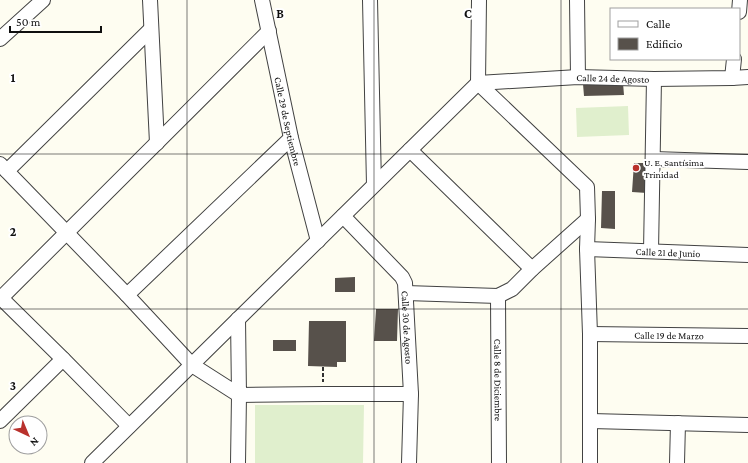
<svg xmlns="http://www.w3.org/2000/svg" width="748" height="463" font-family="'Crimson Pro',serif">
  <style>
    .pitch { fill: #e0efcd }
    .building { fill: #57514b }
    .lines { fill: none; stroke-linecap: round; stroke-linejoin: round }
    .street-casing { stroke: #424242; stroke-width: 16 }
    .path { stroke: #313131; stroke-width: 2; stroke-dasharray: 4 2; stroke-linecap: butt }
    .street { stroke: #fff; stroke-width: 14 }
    .grid { fill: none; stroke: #0f0f0f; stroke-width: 1; stroke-opacity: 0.55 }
    .poi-dot { fill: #b9312c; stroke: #fff; stroke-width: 1.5 }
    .labels { text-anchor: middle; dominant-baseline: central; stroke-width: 4; stroke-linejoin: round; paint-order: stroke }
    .street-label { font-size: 10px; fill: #0f0f0f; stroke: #fff }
    .poi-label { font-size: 10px; fill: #0f0f0f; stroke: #fff; text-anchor: start }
    .grid-label { font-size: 13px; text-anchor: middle; font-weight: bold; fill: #0f0f0f; stroke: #fff; stroke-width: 4; stroke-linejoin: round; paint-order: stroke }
  </style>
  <rect width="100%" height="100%" fill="#fefdf1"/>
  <!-- pitch -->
  <path class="pitch" d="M628 106 629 135 577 137 576 108Z
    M255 405H364L363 463H255Z"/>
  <!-- building -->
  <path class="building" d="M623 83 624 95 584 96 583 84Z
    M634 163H649L647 193 632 192Z
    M602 191H615V229L601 228Z
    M355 277V292H335V278Z
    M376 309H398L397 341H374Z
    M309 321H346V362H337V367L308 366Z
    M273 340H296V351H273Z"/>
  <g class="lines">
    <defs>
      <g id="street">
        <path d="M150 0 157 143"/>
        <path id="s1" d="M262 0 291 138 318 241"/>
        <path d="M370 0 374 185"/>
        <path d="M577 0 578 77"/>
        <path d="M739 12 740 0"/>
        <path d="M0 39 43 0"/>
        <path d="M732 78 734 59"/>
        <path d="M478 83 587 187 588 219 587 249 590 334V463"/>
        <path id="s2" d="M478 83 578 77 654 79 732 78 748 77"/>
        <path d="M478 83 479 0"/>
        <path d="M410 150 532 269"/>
        <path d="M653 159 748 162"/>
        <path d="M0 164 127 295 192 365 239 395 238 463"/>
        <path d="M7 171 151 29"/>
        <path id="s3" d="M343 216 402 277 405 283 411 394 409 463"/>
        <path id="s4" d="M587 249 748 255"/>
        <path d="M651 251 654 79"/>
        <path d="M406 293 498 296 512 289 532 269 588 219"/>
        <path d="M127 295 291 138"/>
        <path id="s5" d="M498 296 499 463"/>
        <path d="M0 297 63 359 129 426"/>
        <path d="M0 299 269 31"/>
        <path d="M238 319 239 395 324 394H411"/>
        <path id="s6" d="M590 334 748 336"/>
        <path d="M0 421 63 359"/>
        <path d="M591 421 748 425"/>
        <path d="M92 463 478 83"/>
        <path d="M677 463 678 423"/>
      </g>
    </defs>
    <!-- street casing -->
    <use href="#street" class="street-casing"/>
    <!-- path -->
    <path class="path" d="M323 367V382"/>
    <!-- street -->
    <use href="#street" class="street"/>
  </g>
  <!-- grid -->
  <path class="grid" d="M187 0V463M374 0V463M561 0V463M0 154H748M0 309H748"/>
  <!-- markers -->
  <circle class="poi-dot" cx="636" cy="168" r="4"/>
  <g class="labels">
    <!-- street labels -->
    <g class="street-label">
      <text stroke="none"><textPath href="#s2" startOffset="135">Calle 24 de Agosto</textPath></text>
      <text stroke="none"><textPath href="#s1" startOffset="124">Calle 29 de Septiembre</textPath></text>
      <text stroke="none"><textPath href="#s4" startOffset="81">Calle 21 de Junio</textPath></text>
      <text stroke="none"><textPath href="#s3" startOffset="136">Calle 30 de Agosto</textPath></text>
      <text stroke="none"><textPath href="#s6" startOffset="79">Calle 19 de Marzo</textPath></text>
      <text stroke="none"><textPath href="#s5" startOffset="84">Calle 8 de Diciembre</textPath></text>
    </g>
    <!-- poi labels -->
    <g class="poi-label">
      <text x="644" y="162">U. E. Santísima<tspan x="644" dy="12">Trinidad</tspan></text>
    </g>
  </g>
  <g class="grid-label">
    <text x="280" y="18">B</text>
    <text x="468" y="18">C</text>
    <text x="13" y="82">1</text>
    <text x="13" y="236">2</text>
    <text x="13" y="390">3</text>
  </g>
  <!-- legend -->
  <rect x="610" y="8" width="130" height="52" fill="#ffffff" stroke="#9f9f9f"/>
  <rect x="618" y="21" width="20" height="6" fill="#ffffff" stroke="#9f9f9f"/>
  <text x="646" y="28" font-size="12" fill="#0f0f0f">Calle</text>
  <rect x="618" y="38" width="20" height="12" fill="#57514b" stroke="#9f9f9f"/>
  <text x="646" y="48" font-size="12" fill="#0f0f0f">Edificio</text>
  <!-- north arrow -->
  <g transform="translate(28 435) rotate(136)"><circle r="19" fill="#ffffff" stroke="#9f9f9f"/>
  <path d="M0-3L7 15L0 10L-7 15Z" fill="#b9312c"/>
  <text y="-6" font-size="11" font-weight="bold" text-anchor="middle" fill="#0f0f0f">N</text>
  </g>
  <!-- scale -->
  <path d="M10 26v6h91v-6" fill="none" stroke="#0f0f0f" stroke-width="2"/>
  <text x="16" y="26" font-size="12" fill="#0f0f0f" stroke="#ffffff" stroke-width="3" paint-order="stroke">50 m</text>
</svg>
